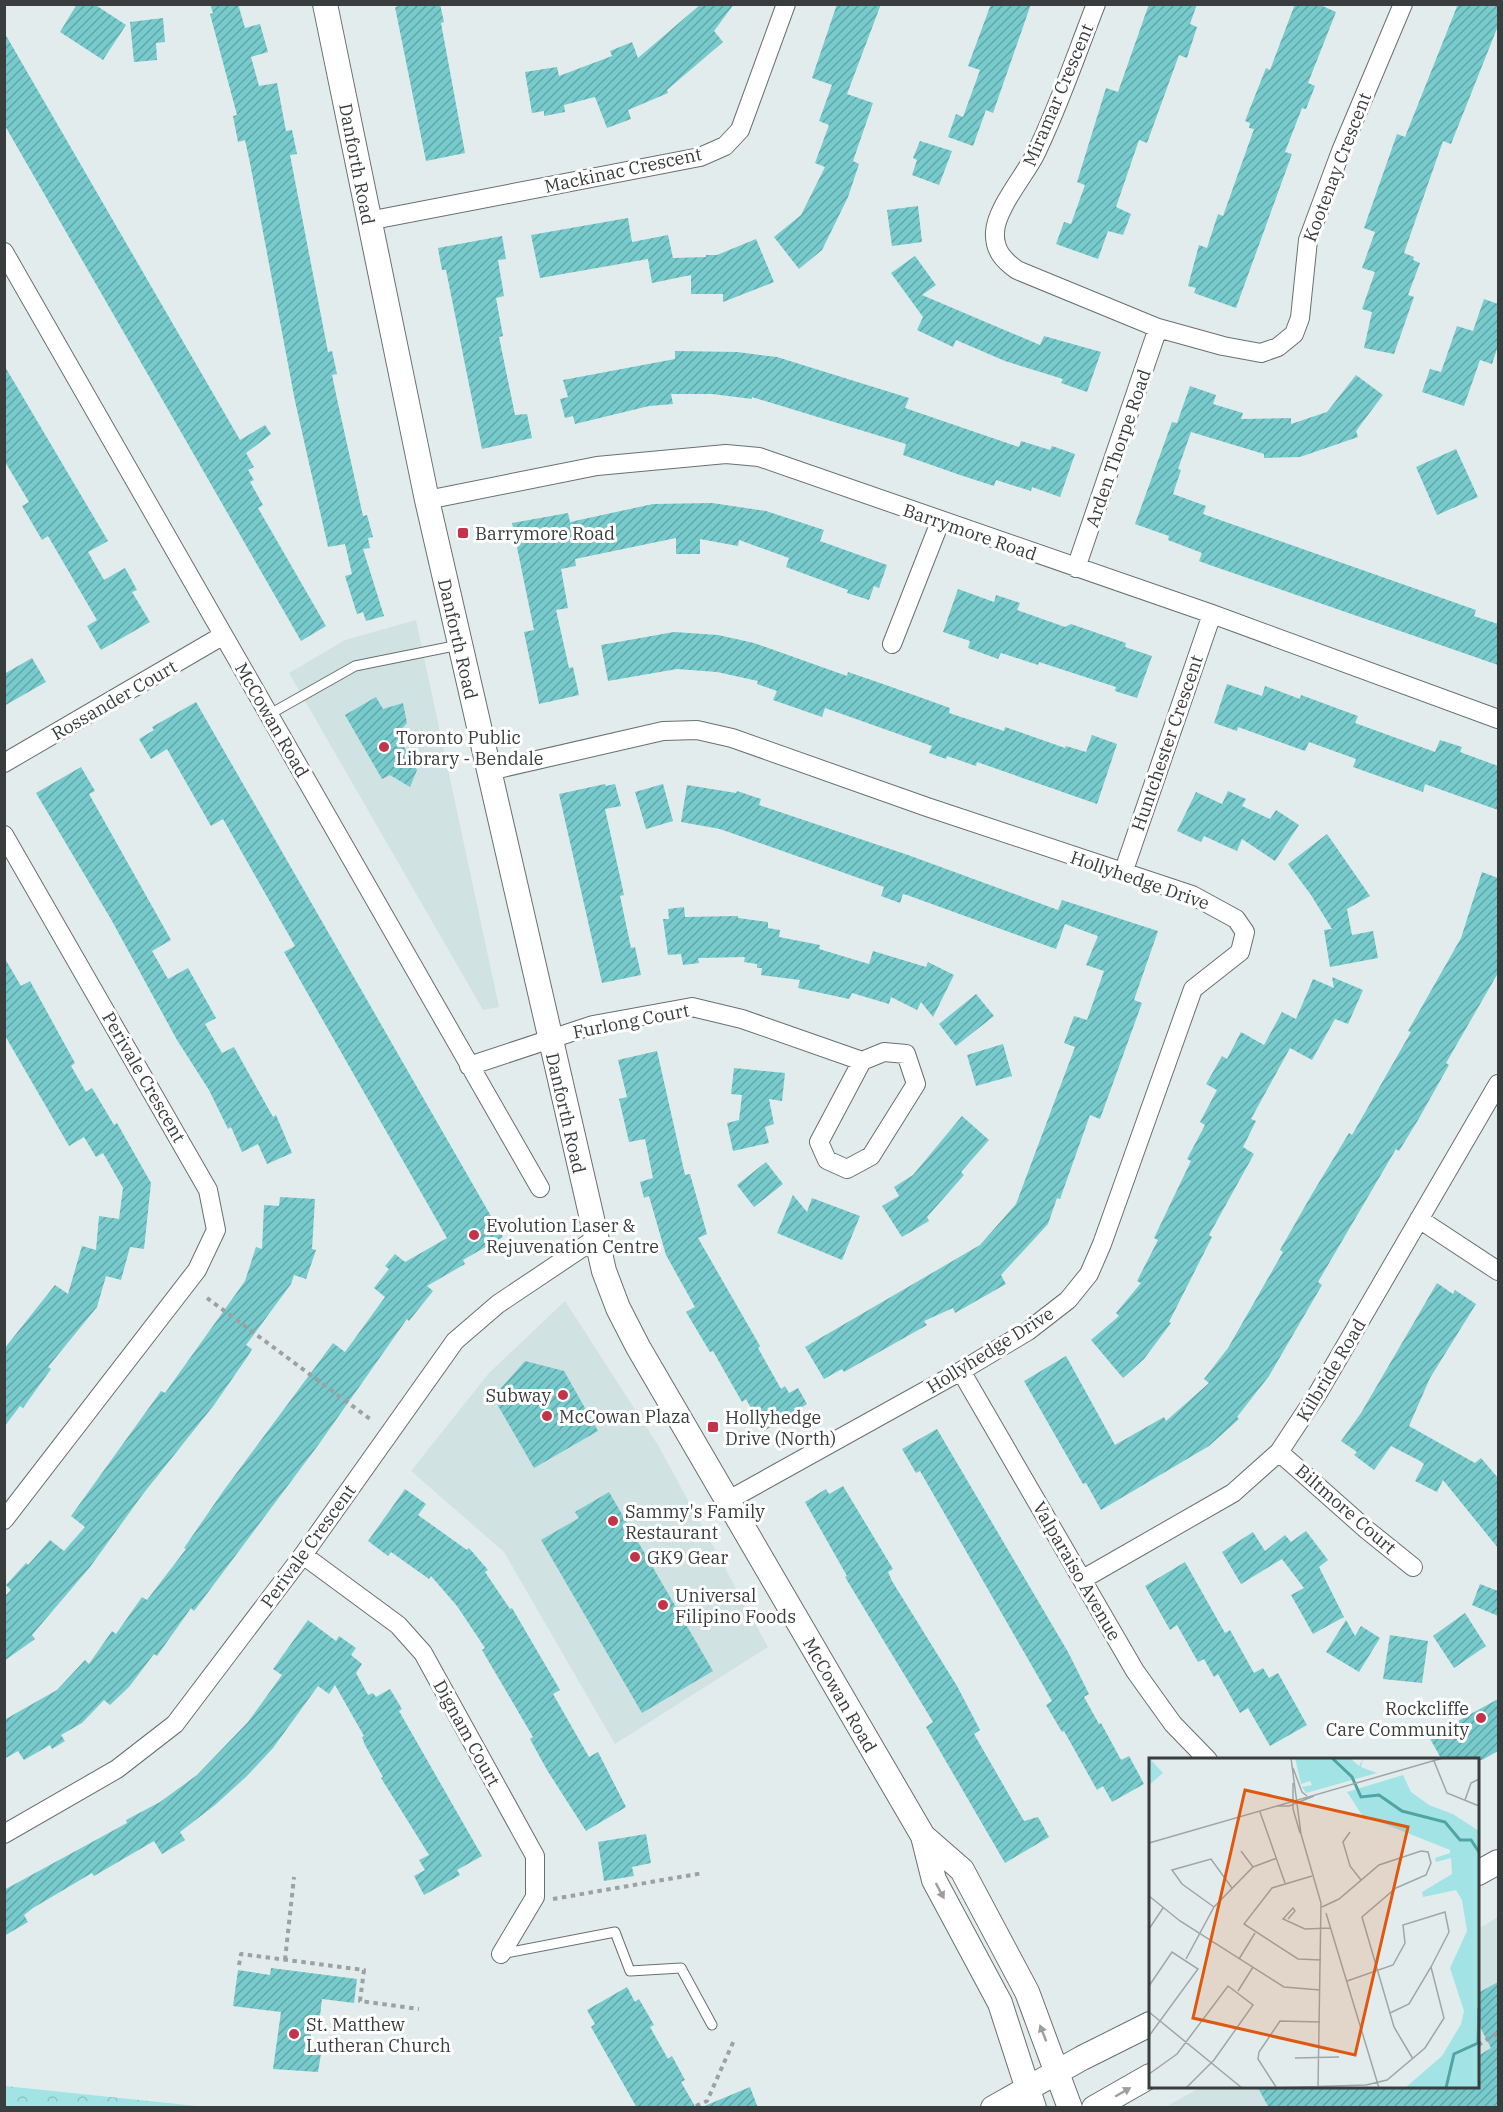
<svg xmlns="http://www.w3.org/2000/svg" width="1503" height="2112" font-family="'IBM Plex Serif',serif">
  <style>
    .built { fill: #d0e2e2 }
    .forest { fill: url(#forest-crowns) }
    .building { fill: url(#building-hatch) }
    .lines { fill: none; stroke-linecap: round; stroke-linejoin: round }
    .service-casing { stroke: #697070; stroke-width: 11 }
    .minor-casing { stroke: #697070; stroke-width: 20 }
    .secondary-casing { stroke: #697070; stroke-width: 26 }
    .path { stroke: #9ba2a2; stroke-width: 4; stroke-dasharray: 4.5 4.5; stroke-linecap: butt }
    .service { stroke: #fff; stroke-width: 9 }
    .minor { stroke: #fff; stroke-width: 18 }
    .secondary { stroke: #fff; stroke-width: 24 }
    .oneway { fill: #9c9e9e }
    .poi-dot { fill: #c3334a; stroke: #fff; stroke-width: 2 }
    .labels { text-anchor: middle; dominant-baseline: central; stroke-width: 6; stroke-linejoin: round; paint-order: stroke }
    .street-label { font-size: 18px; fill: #3a3d3d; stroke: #fff }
    .poi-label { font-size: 18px; fill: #3a3d3d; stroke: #fff; text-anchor: start }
    .inset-river { fill: none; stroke: #50a4a5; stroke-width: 3 }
    .inset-road { fill: none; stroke: #9fa6a6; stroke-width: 1.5 }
    .view { fill: #df580e; fill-opacity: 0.15; stroke: #df580e; stroke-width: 3 }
    .inset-edge { fill: none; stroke: #3a3d3d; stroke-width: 3 }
  </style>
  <defs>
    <pattern id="forest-crowns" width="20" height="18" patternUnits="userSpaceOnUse" patternTransform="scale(1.5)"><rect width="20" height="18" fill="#a2e4e5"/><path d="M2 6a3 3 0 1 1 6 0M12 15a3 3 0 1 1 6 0" fill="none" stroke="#8cc4c5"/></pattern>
    <pattern id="building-hatch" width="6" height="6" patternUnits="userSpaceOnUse" patternTransform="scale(1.5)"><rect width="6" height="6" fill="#77cbcc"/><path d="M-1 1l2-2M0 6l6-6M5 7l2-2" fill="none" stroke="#63a6a7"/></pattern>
  </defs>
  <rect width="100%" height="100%" fill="#e3ecec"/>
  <!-- built -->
  <path class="built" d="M416 620 499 1007 483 1010 289 673 345 640Z
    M565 1301 658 1445 768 1647 615 1744 504 1552 411 1471 489 1373Z
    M1498 1917V2107L1164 2108 1201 2087 1478 2086V1929Z"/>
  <!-- forest -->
  <path class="forest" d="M5 2086 206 2107H5Z"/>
  <!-- building -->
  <path class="building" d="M77 4H94L126 25 103 60 60 32Z
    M210 4H238L245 28 260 24 268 52 251 57 259 86 277 83 286 131 292 130 297 154 290 155 328 352 332 351 337 374 332 375 337 399 363 516 367 515 373 537 368 538 370 548 363 549 384 616 366 621 363 612 357 614 345 576 352 574 345 544 328 547 295 401 250 163 245 140 238 142 233 116 237 115 210 14 213 13Z
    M407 4H440L444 22 441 23 465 153 426 161 395 7Z
    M701 4H734L714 31 723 42 667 90 668 93 628 110 631 119 607 128 595 97 564 105 565 112 544 116V111L532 113 525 72 557 67 559 76 612 56 610 51 632 42 638 58Z
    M837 4H881L847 94 873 103 853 161 859 164 848 197 822 250 799 269 774 237 801 215 825 167 815 163 829 125 819 121 832 85 812 78Z
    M991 4H1031L993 113 986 110 973 146 948 137 956 114 963 117 980 70 968 66Z
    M1149 4H1197L1190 24 1197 27 1187 58 1179 55 1147 143 1139 140 1116 207 1131 214 1123 235 1108 231 1098 259 1056 244 1064 222 1071 224 1085 185 1077 182 1106 88 1118 92Z
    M1295 4H1318L1336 12 1308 83 1315 86 1306 109 1302 108 1285 152 1292 154 1236 308 1194 293 1196 288 1188 286 1199 245 1207 248 1218 214 1223 216 1254 129 1249 128 1250 123 1245 121 1266 68 1270 70Z
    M1458 4H1498V26L1451 144 1443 141 1404 253 1414 257 1413 260 1420 263 1408 295 1414 297 1394 354 1364 348 1372 312 1362 309 1375 272 1362 268 1375 232 1364 228 1397 134 1405 137Z
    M163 18 165 42 156 43 157 60 134 62 130 22Z
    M4 32 240 440 265 425 271 434 246 453 254 467 248 470 254 480 250 482 263 505 258 508 326 626 301 641 4 124Z
    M920 141 952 151 939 185 912 175 917 160 913 158Z
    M918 206 922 242 892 246 887 210Z
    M628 218 632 242 668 235 673 258 706 257V255H717L756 239 774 282 723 302V294H691V275L652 283 648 259 540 278 531 235Z
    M502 236 506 259 498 260 504 296 496 298 503 336 499 337 515 415 527 414 532 438 482 449 446 270H442L438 248Z
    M915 256 936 285 922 295 1040 345 1044 336 1101 352 1087 392 1061 383 1063 379 1005 361 956 340 953 347 917 330 923 317 891 273Z
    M1484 299 1498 304V346L1492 364 1480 360 1464 406 1422 392 1430 369 1441 372 1457 326 1473 331Z
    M675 351 737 352 777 357 909 398 905 408 1019 447 1021 441 1050 450 1052 446 1075 454 1060 497 1032 487 1031 491 996 480 994 486 960 475 903 455 906 444 752 397V399L712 394H671L673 404 649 406 575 424 573 416 565 418 560 399 568 397 563 380 675 359Z
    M4 365 108 541 88 552 104 580 125 568 137 590 132 592 150 622 101 650 87 626 97 620 48 536 42 540 22 506 29 502 4 460Z
    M1356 375 1383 395 1356 431 1358 437 1300 457 1264 458V454L1191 432 1178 469 1181 470 1173 494 1206 506 1203 514 1476 610 1474 616 1498 624V665L1207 564 1199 561 1202 553 1168 540 1169 536 1135 524 1172 422 1177 423 1190 386 1216 395 1213 404 1243 413 1241 419 1291 418V424L1327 412Z
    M1456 449 1478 497 1437 515 1416 467Z
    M712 503 766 511 824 530 820 541 887 565 879 588 874 586 869 600 847 593 848 590 786 567 789 558 739 540 738 546 700 539V554H676V538L575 559 576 566 561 569 568 608 556 610 569 668 573 667 579 695 539 704 524 632 534 630 512 523 568 513 570 522 653 504Z
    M958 589 994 602 996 595 1020 603 1017 610 1065 627 1071 624 1126 643 1125 647 1152 656 1137 698 1115 691 1116 687 1039 662 1038 665 1001 653 998 659 968 648 970 641 943 632Z
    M674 632 718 635 754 643 847 676 848 672 883 684 950 708 949 713 1004 731 1005 727 1065 748 1066 746 1086 752 1092 735 1117 744 1097 804 977 762 976 766 947 756 946 759 929 753 932 746 825 708 822 717 773 700 777 691 757 684 758 681 717 672 677 669 608 681 601 645Z
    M32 658 46 682 4 706V674Z
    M1227 684 1262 696 1265 686 1300 699 1301 695 1358 716 1355 723 1435 752 1440 740 1462 747 1460 752 1498 766V810L1425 784 1423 792 1353 767 1356 759 1309 742 1305 751 1238 727 1237 731 1214 723Z
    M376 697 383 709 403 703 407 723 397 734 417 770 410 787 390 775 382 779 345 715Z
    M196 702 503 1237 463 1260 465 1264 427 1286 433 1291 409 1321 407 1319 319 1444 194 1611 191 1608 157 1656 154 1654 129 1687 110 1705 104 1700 82 1723 61 1735 65 1741 52 1749 50 1745 24 1760 18 1751 4 1759V1720L57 1690 85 1660 89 1664 112 1631 116 1634 142 1597 147 1600 186 1549 184 1548 224 1490 333 1343 345 1352 385 1297 374 1288 389 1269 385 1266 395 1254 405 1262 447 1238 284 952 295 946 223 819 211 826 167 749 151 759 139 739 154 730 152 727Z
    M81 767 95 791 89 794 171 940 152 951 168 979 188 968 216 1018 205 1024 222 1053 234 1047 273 1117 276 1115 292 1153 267 1164 258 1144 242 1152 231 1127 228 1129 209 1090 177 1040 112 921 36 793Z
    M605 784 606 786 615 784 621 806 605 809 624 895 620 896 631 948 635 947 641 975 602 983 559 794Z
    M663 784 673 821 646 829 635 792Z
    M687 785 736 793 737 791 761 799 759 805 908 855 1058 910 1062 900 1158 931 1134 1000 1142 1003 1100 1119 1090 1115 1060 1199 1057 1198 1048 1224 1001 1275 1006 1284 955 1313 953 1308 924 1321 927 1325 844 1372 842 1369 824 1379 805 1347 980 1245 1016 1204 1075 1047 1064 1043 1074 1016 1087 1020 1104 971 1086 965 1098 936 1065 924 1056 949 907 895 903 894 900 903 881 896 884 887 720 829 681 822Z
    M1228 791 1246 799 1242 806 1270 819 1276 810 1299 825 1275 861 1242 839 1237 851 1204 836 1201 842 1177 831 1196 792 1222 804Z
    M1327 834 1370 896 1347 909 1352 935 1373 931 1378 958 1330 967 1324 930 1332 929 1311 895 1288 864Z
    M1482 872 1498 878V973L1446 1063 1449 1065 1418 1120 1399 1151 1396 1149 1318 1282 1322 1285 1269 1376 1237 1417 1239 1419 1209 1446 1101 1510 1086 1483 1083 1484 1024 1381 1066 1356 1115 1445 1164 1417 1166 1421 1209 1383 1204 1379 1228 1348 1283 1252 1280 1250 1312 1194 1349 1133 1352 1135 1411 1032 1408 1031 1461 938Z
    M684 907 685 917 738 916V918L768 922V928L780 930 779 937 820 945 819 949 869 964 873 951 926 967 928 962 954 975 933 1017 921 1002 917 1010 891 997 889 1004 852 993 849 999 798 988 800 980 761 975 762 968H757V964L744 962 745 957 698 958 699 963 683 965 681 954 668 955 663 919H669L668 909Z
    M4 957 21 986 30 981 75 1063 71 1066 86 1092 92 1088 114 1125 117 1123 151 1183 144 1249 130 1247 121 1280 106 1276 97 1307 48 1367 51 1369 23 1408 20 1406 4 1427V1349L55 1285 68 1294 82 1246 96 1250 99 1216 119 1219 123 1188 103 1153 96 1157 84 1137 69 1146 4 1034Z
    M1332 977 1363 990 1348 1024 1335 1019 1312 1060 1290 1048 1251 1119 1256 1121 1243 1147 1254 1154 1209 1235 1212 1237 1169 1322 1171 1323 1144 1359 1123 1378 1091 1340 1119 1316 1116 1313 1141 1283 1137 1281 1158 1240 1154 1238 1191 1161 1187 1159 1205 1125 1200 1122 1217 1090 1206 1084 1222 1056 1227 1059 1241 1032 1264 1045 1282 1012 1296 1019 1313 979 1334 988Z
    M976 994 994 1016 956 1046 939 1024Z
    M1003 1044 1012 1076 976 1086 967 1055Z
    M657 1051 685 1175 690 1174 707 1234 698 1238 760 1346 758 1348 781 1389 785 1386 789 1393 798 1388 807 1404 764 1431 746 1399 742 1402 713 1351 710 1352 686 1312 695 1307 666 1255 649 1196 644 1198 640 1182 653 1178 645 1139 629 1142 619 1099 627 1097 618 1060Z
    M734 1068 785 1073 782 1101 769 1099 774 1124 765 1127 769 1143 733 1151 727 1123 739 1120 742 1095 731 1094Z
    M962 1116 989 1140 961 1172 964 1175 927 1217 929 1221 902 1237 882 1206 899 1196 894 1187 913 1175Z
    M766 1162 783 1184 754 1207 737 1185Z
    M793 1195 807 1212 812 1198 860 1216 842 1260 777 1233Z
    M280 1197 315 1199 312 1249 316 1250 306 1279 294 1275 291 1284 246 1345 252 1349 248 1356 214 1405 143 1494 90 1567 32 1635 35 1639 4 1661V1597L11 1590 6 1585 26 1563 28 1565 50 1540 64 1551 85 1527 71 1516 161 1391 165 1393 245 1281 256 1247 262 1249 264 1205 279 1206Z
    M1437 1283 1453 1294 1455 1290 1476 1304 1430 1378 1409 1426 1475 1463 1481 1458 1498 1478V1548L1443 1480 1437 1492 1415 1481 1424 1464 1420 1461 1391 1446 1374 1470 1354 1455 1357 1452 1341 1441 1361 1413Z
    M525 1361 564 1371 598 1431 534 1468 493 1397Z
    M937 1429 1068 1652 1089 1694 1084 1697 1099 1724 1101 1723 1121 1760 1129 1756 1144 1784 1112 1802 1103 1786 1097 1790 1064 1731 1062 1732 1046 1705 1052 1701 1032 1666 920 1471 916 1473 902 1449Z
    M843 1486 893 1569 888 1572 892 1581 957 1686 980 1730 974 1734 1024 1821 1038 1817 1049 1837 1005 1863 926 1727 933 1722 845 1577 847 1576 805 1502 826 1489 829 1494Z
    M405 1489 426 1504 418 1515 467 1550 469 1548 488 1570 485 1572 510 1609 512 1608 560 1690 553 1694 589 1757 598 1752 626 1807 586 1831 547 1770 530 1739 533 1737 482 1650 485 1648 457 1606 431 1576 429 1579 391 1552 388 1556 368 1541Z
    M609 1492 713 1671 642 1713 541 1540 579 1518 575 1512Z
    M1306 1531 1328 1560 1319 1567 1344 1617 1313 1634 1291 1595 1304 1588 1282 1559 1241 1584 1222 1552 1253 1532 1265 1551 1285 1535 1291 1542Z
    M1185 1562 1225 1633 1230 1630 1254 1673 1263 1668 1269 1678 1278 1673 1307 1725 1270 1746 1248 1708 1240 1713 1218 1674 1214 1677 1204 1659 1198 1662 1177 1625 1170 1630 1145 1586Z
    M1480 1584 1498 1591V1616L1472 1605Z
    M1465 1613 1486 1646 1454 1668 1433 1636Z
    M308 1620 336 1641 339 1636 356 1648 351 1655 362 1664 356 1673 368 1695 373 1693 376 1697 390 1689 402 1709 399 1711 482 1856 457 1870 460 1875 424 1895 414 1876 425 1870 419 1860 429 1855 381 1778 383 1777 365 1745 362 1737 364 1736 335 1685 329 1694 318 1686 273 1748 247 1776 215 1805 180 1832 185 1840 162 1854 154 1841 94 1876 92 1873 33 1908 24 1915 28 1922 4 1936V1890L127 1823 126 1820 160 1802 197 1775 248 1722 282 1675 273 1669Z
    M1346 1620 1355 1636 1361 1626 1380 1638 1359 1672 1326 1652Z
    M1390 1635 1428 1641 1422 1683 1383 1679Z
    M1498 1699V1751L1482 1760H1442L1429 1737Z
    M646 1834 651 1863 632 1867 634 1876 604 1881 598 1842Z
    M271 1968 357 1979 354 2003 322 1999 320 2016 313 2015 309 2053 321 2054 318 2072 273 2069 281 2012 233 2006 238 1970 270 1975Z
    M1498 1982V2108H1269L1257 2086H1478V2056L1491 2048 1478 2023V1993Z
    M627 1987 635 2002 639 1999 654 2025 650 2027 668 2059 672 2056 685 2080 681 2082 696 2108H637L591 2027 595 2024 587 2010Z
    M750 2087 758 2108H702V2107Z"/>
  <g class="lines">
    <defs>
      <path id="service" d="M270 714 355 666 459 645
        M501 1954 615 1932 630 1971 681 1968 712 2025"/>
      <path id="minor" d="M1096 4C1076 55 1059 106 1035 155 1024 176 996 209 995 232 994 250 1003 260 1017 270L1158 328 1223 346 1261 353 1278 347 1294 334 1300 318 1308 240 1341 151 1403 4
        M368 221 700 157 725 146 740 130 786 4
        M4 252 540 1188
        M427 500 597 466 726 454 759 457 1212 614 1498 719
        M1076 568 1158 328
        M892 644 940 522
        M4 763 222 636
        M489 771 663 731 697 730 732 738 927 807 1192 895 1236 919 1245 932 1240 952 1193 989 1102 1244 1089 1274 1068 1300 1028 1331 961 1371 727 1501
        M4 835 208 1190 216 1230 197 1270 4 1520
        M1123 873 1212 614
        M469 1066 593 1025 692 1007 742 1019 862 1061 884 1052 906 1054 916 1084 871 1156 847 1169 827 1160 819 1142 862 1061
        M1419 1219 1498 1271
        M961 1371 1135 1671 1173 1724 1208 1760
        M1279 1452 1367 1530 1413 1567
        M303 1555 398 1625 423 1653 535 1856V1897L501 1954
        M1083 1579 1233 1493 1279 1452 1318 1393 1498 1084
        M4 1834 117 1769 175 1724 303 1555 455 1341 498 1304 595 1239"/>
      <path id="secondary" d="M325 4 427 500 604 1271 618 1308 638 1347 923 1836 934 1880 1000 2003 1034 2108
        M923 1836 962 1870 1027 1992 1070 2108
        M1478 1873 1498 1862
        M993 2108 1082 2058 1150 2024
        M1094 2108 1150 2076"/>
    </defs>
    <!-- service casing -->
    <use href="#service" class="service-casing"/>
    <!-- minor casing -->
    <use href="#minor" class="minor-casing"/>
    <!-- secondary casing -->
    <use href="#secondary" class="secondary-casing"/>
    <!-- path -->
    <path class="path" d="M207 1298 370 1419
      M553 1899 703 1873
      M285 1960 294 1877
      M239 1965 241 1954 364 1970 360 2001 419 2009
      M1478 2045 1498 2033
      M696 2106 707 2101 735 2038"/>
    <!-- service -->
    <use href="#service" class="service"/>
    <!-- minor -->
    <use href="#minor" class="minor"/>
    <!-- secondary -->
    <use href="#secondary" class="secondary"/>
  </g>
  <!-- one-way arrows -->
  <defs><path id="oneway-solid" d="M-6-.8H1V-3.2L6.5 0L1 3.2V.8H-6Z" transform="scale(1.5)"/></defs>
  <g class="oneway">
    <use href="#oneway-solid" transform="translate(940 1891) rotate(62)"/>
    <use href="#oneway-solid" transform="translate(1043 2033) rotate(-111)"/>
    <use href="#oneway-solid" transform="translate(1123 2092) rotate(-30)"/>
  </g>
  <!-- markers -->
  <g class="poi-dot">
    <rect x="457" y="527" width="12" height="12" rx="3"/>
    <circle cx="384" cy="747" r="6"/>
    <circle cx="474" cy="1235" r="6"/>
    <circle cx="563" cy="1395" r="6"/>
    <circle cx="547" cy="1416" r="6"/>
    <rect x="707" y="1421" width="12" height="12" rx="3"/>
    <circle cx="613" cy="1521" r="6"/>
    <circle cx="635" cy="1557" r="6"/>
    <circle cx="663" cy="1605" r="6"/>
    <circle cx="1481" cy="1718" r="6"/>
    <circle cx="294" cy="2034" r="6"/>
  </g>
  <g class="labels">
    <!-- street labels -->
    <g class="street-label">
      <text transform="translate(1058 95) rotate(-67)">Miramar Crescent</text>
      <text transform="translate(357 164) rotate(79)">Danforth Road</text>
      <text transform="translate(1337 167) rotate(-69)">Kootenay Crescent</text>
      <text transform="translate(623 170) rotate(-12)">Mackinac Crescent</text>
      <text transform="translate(1118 448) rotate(-71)">Arden Thorpe Road</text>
      <text transform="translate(970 532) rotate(19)">Barrymore Road</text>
      <text transform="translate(458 639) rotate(77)">Danforth Road</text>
      <text transform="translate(114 700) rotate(-30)">Rossander Court</text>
      <text transform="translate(272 720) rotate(60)">McCowan Road</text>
      <text transform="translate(1167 743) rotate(-71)">Huntchester Crescent</text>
      <text transform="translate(1140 880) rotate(19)">Hollyhedge Drive</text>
      <text transform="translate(631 1021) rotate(-11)">Furlong Court</text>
      <text transform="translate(144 1077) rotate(60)">Perivale Crescent</text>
      <text transform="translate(566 1113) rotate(77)">Danforth Road</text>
      <text transform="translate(990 1350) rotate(-32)">Hollyhedge Drive</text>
      <text transform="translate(1331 1370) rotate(-59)">Kilbride Road</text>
      <text transform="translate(1346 1509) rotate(41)">Biltmore Court</text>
      <text transform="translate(308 1546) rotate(-54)">Perivale Crescent</text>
      <text transform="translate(1077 1571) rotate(60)">Valparaiso Avenue</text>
      <text transform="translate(840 1695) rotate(60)">McCowan Road</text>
      <text transform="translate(467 1733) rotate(61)">Dignam Court</text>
    </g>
    <!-- poi labels -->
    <g class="poi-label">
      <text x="475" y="533">Barrymore Road</text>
      <text x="396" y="737">Toronto Public<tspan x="396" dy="21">Library - Bendale</tspan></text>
      <text x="486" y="1225">Evolution Laser &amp;<tspan x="486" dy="21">Rejuvenation Centre</tspan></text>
      <text x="551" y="1395" text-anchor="end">Subway</text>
      <text x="559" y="1416">McCowan Plaza</text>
      <text x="725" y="1417">Hollyhedge<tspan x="725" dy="21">Drive (North)</tspan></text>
      <text x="625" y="1511">Sammy's Family<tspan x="625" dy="21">Restaurant</tspan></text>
      <text x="647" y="1557">GK9 Gear</text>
      <text x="675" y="1595">Universal<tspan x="675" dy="21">Filipino Foods</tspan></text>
      <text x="1469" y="1708" text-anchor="end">Rockcliffe<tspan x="1469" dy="21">Care Community</tspan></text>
      <text x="306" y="2024">St. Matthew<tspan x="306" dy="21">Lutheran Church</tspan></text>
    </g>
  </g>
  <!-- overview -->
  <g transform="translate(1149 1758)">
    <rect width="330" height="330" fill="#e3ecec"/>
    <path d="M0 0 14 15 0 27Z" fill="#a2e4e5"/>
    <path d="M146 0H201L210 8 214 0 212 9 228 15 157 35 153 29 163 27 161 23 152 26ZM254 17 262 34 280 47 304 56 330 73V330H256L293 298 312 266 315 253 301 210 318 173 313 142 307 132 274 139 273 134 303 116 302 100 287 104 286 100 301 95V92L213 57 198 34Z" fill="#a2e4e5"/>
    <path class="inset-river" d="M183 0 203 19 212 39 230 37 253 53 296 64 311 82H322L330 94M297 330 305 296 329 285 330 250"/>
    <path class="inset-road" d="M142 0 152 76 172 145 169 330M285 3 298 35 330 48M144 10 153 34 158 38M144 25V51L151 75M316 42 322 25 330 21M127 48H140L165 38M111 54 136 125M201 74 194 84 201 108 212 122M0 85 294 0M92 93 104 109M163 118 123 130 95 166 149 201 172 202M0 138 31 163 135 229 171 232M65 149 33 126 23 112 62 101 83 130M173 149 190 141 230 107 272 93 279 94 282 105 277 117 247 130 213 159 245 269 264 301M177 155 230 330M139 161 146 153 144 150 134 161 156 171 182 170M0 171 14 150M37 201 65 149 104 109 128 100M90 201 106 175M198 223 244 207 256 185 254 167 296 154 300 174 282 209 260 246 241 255M0 228 23 194 49 211 0 278M89 233 104 209M0 254 93 330M146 300 190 299M0 316 28 296 79 228 104 247 65 302 37 330M127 329 109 301 110 294 131 263 171 264M122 330 217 327 238 322 276 290 295 260 282 209"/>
    <path class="view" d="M96 32 259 69 206 297 44 260Z"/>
    <rect width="330" height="330" class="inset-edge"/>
  </g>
  <!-- border -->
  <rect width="1503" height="2112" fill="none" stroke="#3a3d3d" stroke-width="12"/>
</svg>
